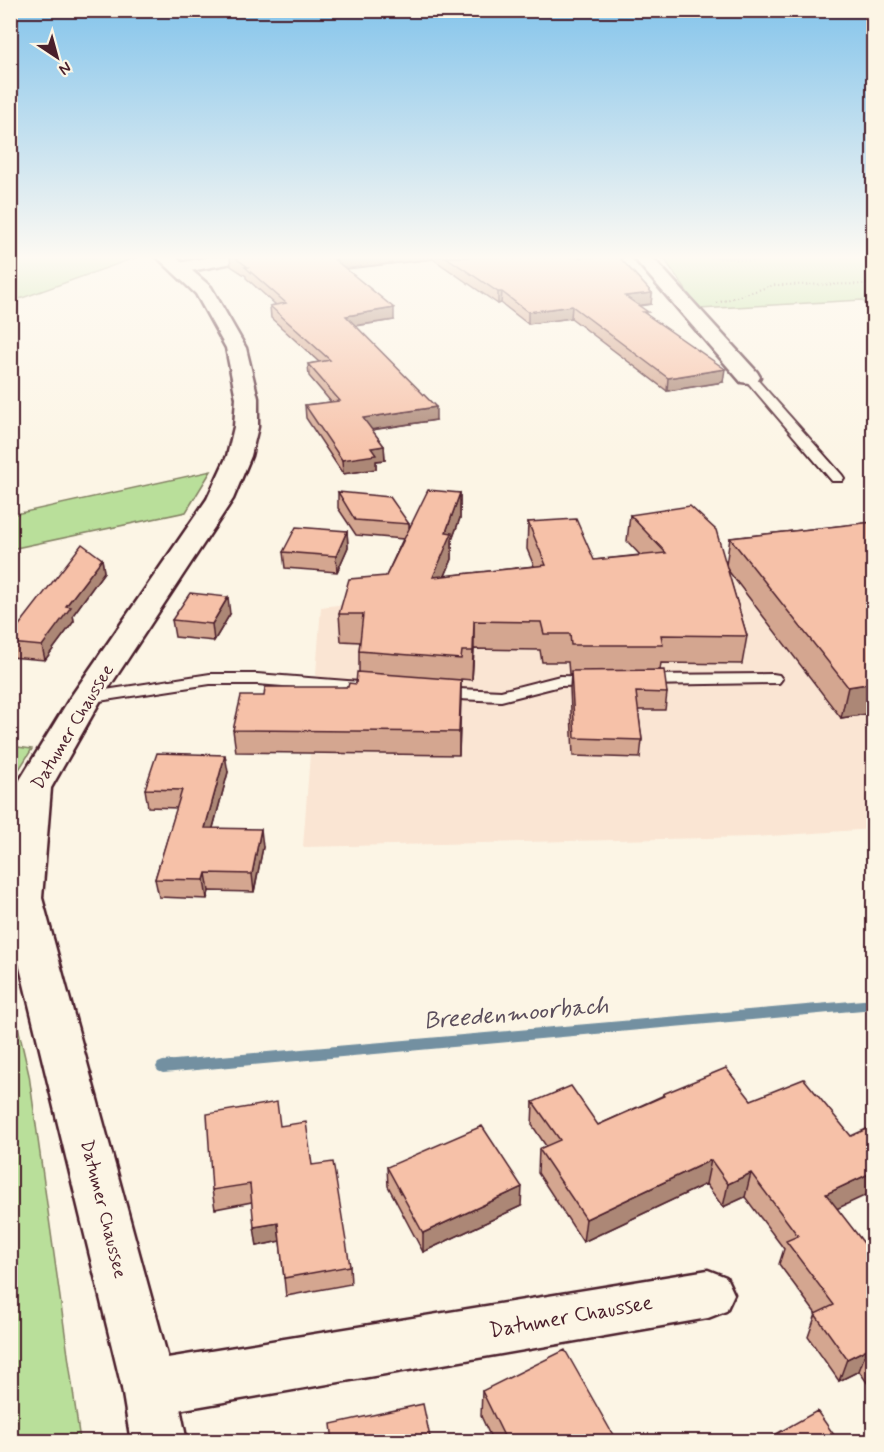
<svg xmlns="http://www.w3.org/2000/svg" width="884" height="1452" font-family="Mynerve,sans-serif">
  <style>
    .built { fill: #fae5d3 }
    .green { fill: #b9df9a; stroke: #827f62; stroke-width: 1.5 }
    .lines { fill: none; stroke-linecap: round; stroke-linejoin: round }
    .stream { fill: #7390a1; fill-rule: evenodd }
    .lane-casing { stroke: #4a1f2b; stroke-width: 4 }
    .street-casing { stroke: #4a1f2b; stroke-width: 5 }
    .secondary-casing { stroke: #4a1f2b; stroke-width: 5 }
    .path { stroke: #4a1f2b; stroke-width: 2; stroke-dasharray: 1 3; stroke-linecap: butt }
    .lane { fill: #fcf5e5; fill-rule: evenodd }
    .street { fill: #fcf5e5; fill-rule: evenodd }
    .secondary { fill: #fcf5e5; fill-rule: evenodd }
    .wall { fill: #d4a690; stroke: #4a1f2b; stroke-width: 1.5 }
    .shaded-wall { fill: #ac8776; stroke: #4a1f2b; stroke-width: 1.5 }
    .building { fill: #f6c1a8; stroke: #4a1f2b; stroke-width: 1.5 }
    .labels { text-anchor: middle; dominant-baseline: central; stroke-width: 4.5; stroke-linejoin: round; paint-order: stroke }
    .street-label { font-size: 18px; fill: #4a1f2b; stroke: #fcf5e5 }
    .near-street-label { font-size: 21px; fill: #4a1f2b; stroke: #fcf5e5 }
    .near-water-label { font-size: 24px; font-style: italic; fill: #5b4e5c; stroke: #fcf5e5 }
  </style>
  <rect width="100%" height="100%" fill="#fcf5e5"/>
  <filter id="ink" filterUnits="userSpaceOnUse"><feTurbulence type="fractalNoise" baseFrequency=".0167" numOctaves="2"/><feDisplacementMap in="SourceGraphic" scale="12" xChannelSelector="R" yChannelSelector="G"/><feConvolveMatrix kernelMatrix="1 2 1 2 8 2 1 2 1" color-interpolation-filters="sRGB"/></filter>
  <g filter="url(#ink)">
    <!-- built -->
    <path class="built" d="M873 541V829L754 837 303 847 321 607Z"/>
    <!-- green -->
    <path class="green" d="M11 257H137L11 302Z
      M663 257H873V312L862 300 699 309Z
      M211 471 186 512 11 549V515Z
      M11 746 32 749 11 782 10 746Z
      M11 996 29 1075 80 1441H11Z"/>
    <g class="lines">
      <!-- stream -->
      <path class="stream" d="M874 999V1009L163 1073 158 1071 156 1067 158 1063 163 1061Z"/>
      <defs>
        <path id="lane" d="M749 373 753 375 842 475 844 478 842 481H832L745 379 743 377Z
          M210 674H257L373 683 379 684 382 688 379 692 373 693 257 684H210L86 703 80 702 77 698 80 694 86 693Z
          M773 674 779 675 782 679 779 683 642 685 636 684 633 680 636 676 642 675Z
          M560 676 599 677 602 681 599 685 560 686 501 701 437 698 431 697 428 693 431 689 437 688 501 691Z"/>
        <path id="street" d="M209 257H246L243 261 180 273 174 272 171 268 174 264Z
          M633 257H652L757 372 760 377 757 382 749 383 741 382Z
          M708 1270 726 1277 734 1294 726 1311 708 1318 149 1415 130 1407 122 1388 130 1369 149 1361Z"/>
        <path id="secondary" d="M157 257H176L211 287 246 348 258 398V427L251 456 233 499 102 698 51 788 42 898 176 1388 187 1442H131L122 1388 10 926V834L15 788 70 698 207 499 227 456 234 427 236 398 226 348 196 294Z"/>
      </defs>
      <!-- lane casing -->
      <use href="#lane" class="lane-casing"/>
      <!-- street casing -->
      <use href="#street" class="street-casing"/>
      <!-- secondary casing -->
      <use href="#secondary" class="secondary-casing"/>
      <!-- path -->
      <path class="path" d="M716 257 750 261 812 257
        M717 303 774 285 874 284"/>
      <!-- lane -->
      <use href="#lane" class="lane"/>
      <!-- street -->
      <use href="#street" class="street"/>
      <!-- secondary -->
      <use href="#secondary" class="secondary"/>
    </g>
    <!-- wall -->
    <path class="wall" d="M230 257H619L652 293 651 304 639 306 648 316 723 382 667 391 571 318 528 324 501 303 498 304 433 259 346 269 394 320 356 326 436 420 372 430 384 446 385 460 376 461V469L343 474 306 418 305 405 331 402 309 376 308 364 319 362 271 318 270 306 276 305 246 278V276L231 266Z
      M338 492 409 524V527L460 493V518L452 540V559L445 576 534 566 527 549 528 522 594 560 640 555 627 541 630 515 726 565 730 538 873 522V713L841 718 727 569 747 636 742 664 661 663 660 670 667 693 665 710H638L642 740 640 758 573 756 570 688 571 674H569L568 662H542L540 650 474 649 472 680 461 679 459 755 236 752 233 730 264 696 348 687 356 684 359 672V651L360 642 341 641 339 614 386 576 403 539 356 535 338 508Z
      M347 531 348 547 337 572 285 568 283 552Z
      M102 559 104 572 73 615 74 621 45 660 10 657V637Z
      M230 614 214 641 175 637 172 620Z
      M228 772 213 828 263 847 254 892 209 891 207 899 159 897 155 879 177 808 148 807 145 789Z
      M663 1094 837 1209 873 1255V1391L859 1371 839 1381 808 1337 816 1314 779 1264 784 1249 745 1197 723 1207 706 1184 583 1242 538 1173 539 1149 546 1146 532 1125 533 1102 598 1125 662 1096Z
      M280 1126 312 1165 350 1266 351 1284 286 1296 280 1241 257 1246 252 1202 215 1209 212 1190Z
      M387 1167 521 1206 423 1252 388 1186Z
      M482 1391 617 1442H493L481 1416Z"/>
    <!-- shaded-wall -->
    <path class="shaded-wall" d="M354 257H433V259L334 270V259Z
      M498 292H502L501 303 498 304Z
      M652 293 651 304 624 307 625 296Z
      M572 306 571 318 528 324V312Z
      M394 308V320L346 327V316Z
      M725 369 723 382 667 391 668 378Z
      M436 407V420L363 431V418Z
      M384 446 385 460 376 461V469L343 474 342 460 371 448Z
      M460 493V518L452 540V559L433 604V577L446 532Z
      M347 531 348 547 337 572 336 556Z
      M102 559 104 572 73 615 74 621 45 660 42 646 66 606Z
      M228 597 230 614 214 641 212 624Z
      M474 621V649L472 680 473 651Z
      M461 680V701L459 755V732Z
      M873 683V713L841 718 848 687Z
      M225 755 228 772 208 846 205 828Z
      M261 829 263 847 254 892 252 874Z
      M206 873 209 891 207 899 204 880Z
      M711 1160 706 1184 583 1242 586 1219Z
      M873 1172V1192L819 1217 826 1194Z
      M751 1173 745 1197 723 1207 728 1184Z
      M522 1187 521 1206 423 1252V1233Z
      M278 1223 280 1241 257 1246 254 1227Z
      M867 1349 859 1371 839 1381 847 1359Z"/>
    <!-- building -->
    <path class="building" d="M234 257H354L334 259 394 308 346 316 436 407 363 418 384 446 371 448 376 455 342 460 305 405 340 401 308 364 330 360 270 306 286 303 245 267H248Z
      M446 257H619L652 293 625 296 648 312H643L725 369 668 378 572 306 528 312 502 292H498Z
      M428 490 460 493 446 532 452 533 433 577 546 565 528 522 576 519 594 560 666 553 630 515 690 506 716 530 747 636 661 635 663 645H571L570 634H544L541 622 474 621 473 651H462L461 659 359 651 363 614H339L349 579 386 576Z
      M338 492 390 497 409 524 355 520Z
      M873 522V683L848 687 730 538Z
      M296 527 347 531 336 556 283 552Z
      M82 544 102 559 66 606 71 607 42 646 10 643V637Z
      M190 593 228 597 212 624 172 620Z
      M664 670 667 693 636 692 642 740 575 738 571 671Z
      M357 672 461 680 459 732 233 730 241 696H264L265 687H348L349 683 356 684Z
      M157 753 225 755 205 828 261 829 252 874 206 873 204 880 155 879 182 790 145 789Z
      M726 1068 751 1100 804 1079 851 1136 873 1126V1172L826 1194 873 1255V1357L867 1349 847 1359 815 1314 834 1305 786 1241 798 1236 751 1173 728 1184 711 1160 586 1219 539 1149 560 1140 533 1102 571 1086 598 1125 664 1096 663 1094Z
      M277 1102 280 1126 306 1122 312 1165 333 1162 350 1266 284 1278 278 1223 254 1227 250 1184 212 1190 207 1114Z
      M482 1126 522 1187 423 1233 387 1167Z
      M565 1350 617 1442H507L482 1391Z
      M423 1404 431 1442H333L331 1424Z
      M817 1411 839 1442H762Z"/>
  </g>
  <!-- sky -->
  <linearGradient id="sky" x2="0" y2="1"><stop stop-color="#84c4eb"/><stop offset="0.56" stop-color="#fefaf3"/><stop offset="1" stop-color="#fefaf3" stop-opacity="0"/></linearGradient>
  <rect width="884" height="460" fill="url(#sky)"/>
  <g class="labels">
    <!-- street labels -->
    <g class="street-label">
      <text transform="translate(73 727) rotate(-59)">Datumer Chaussee</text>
      <text transform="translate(103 1209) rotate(76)">Datumer Chaussee</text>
    </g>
    <!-- near-street labels -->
    <g class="near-street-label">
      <text transform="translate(571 1317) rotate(-10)">Datumer Chaussee</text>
    </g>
    <!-- near-water labels -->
    <g class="near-water-label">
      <text transform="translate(516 1014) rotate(-5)">Breedenmoorbach</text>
    </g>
  </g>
  <!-- margin -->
  <rect width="884" height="1452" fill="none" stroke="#fcf5e5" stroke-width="36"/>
  <rect x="18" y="18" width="848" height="1416" fill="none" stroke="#4a1f2b" stroke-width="2" filter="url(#ink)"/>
  <!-- north arrow -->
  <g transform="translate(57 57) rotate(144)" stroke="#fcf5e5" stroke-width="4.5" paint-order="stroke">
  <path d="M0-4.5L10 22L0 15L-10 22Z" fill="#4a1f2b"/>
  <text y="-9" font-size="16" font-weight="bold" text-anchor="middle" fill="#4a1f2b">N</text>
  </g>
</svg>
